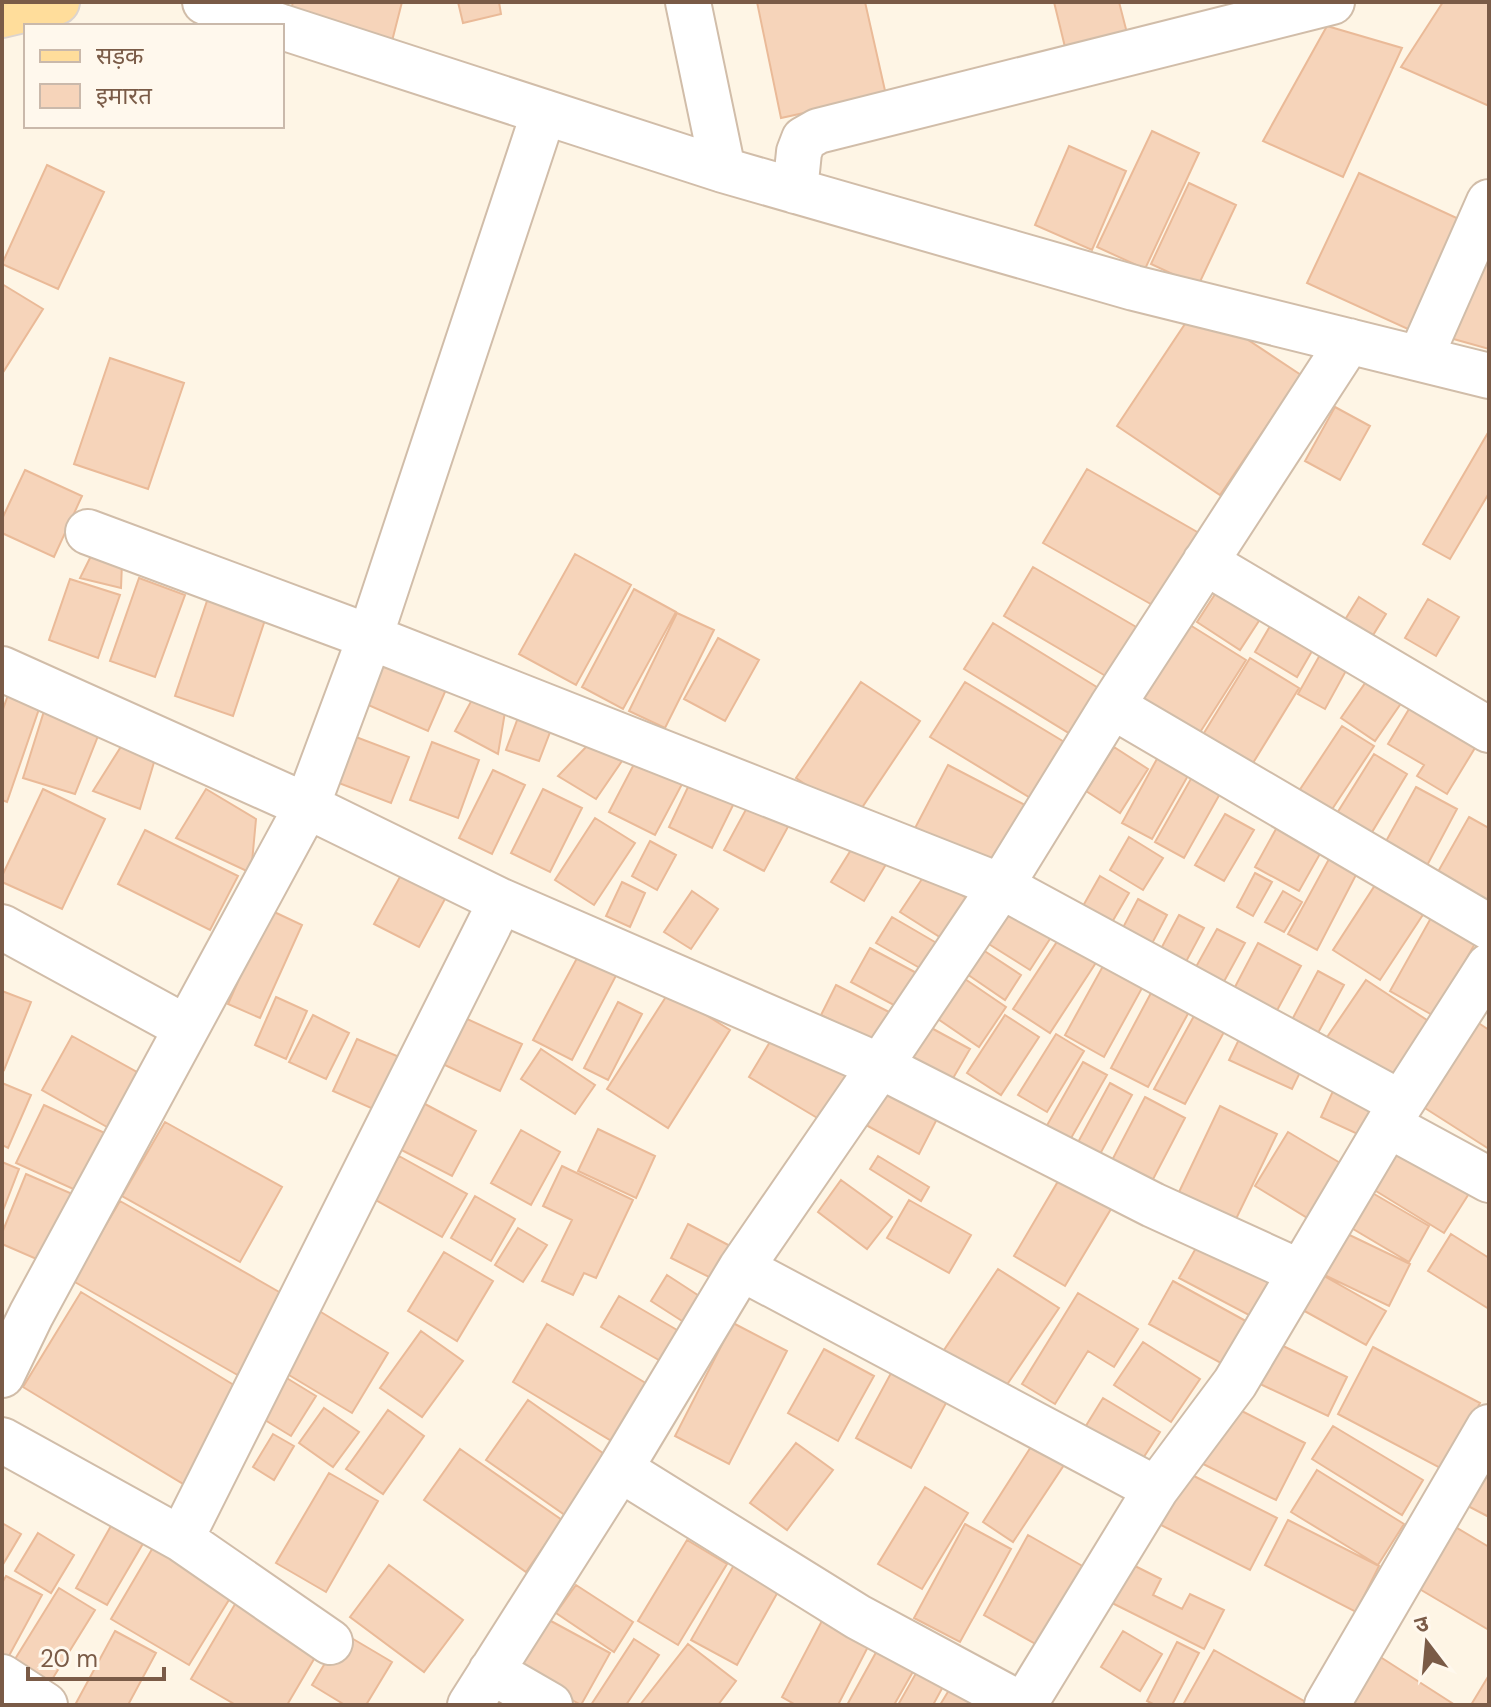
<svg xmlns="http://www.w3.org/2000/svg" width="1491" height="1707" font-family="'DM Sans','Noto Sans Devanagari',sans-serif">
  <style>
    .building { fill: #f6d4ba; stroke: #eaba98; stroke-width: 2 }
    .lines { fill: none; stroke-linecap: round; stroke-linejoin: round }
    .minor-casing { stroke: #d1bda9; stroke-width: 48 }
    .major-casing { stroke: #dcd4cf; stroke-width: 48 }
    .minor { stroke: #fff; stroke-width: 44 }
    .major { stroke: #ffdd9b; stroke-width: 44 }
  </style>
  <rect width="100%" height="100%" fill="#fef5e5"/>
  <!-- building -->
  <path class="building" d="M293 2H402L391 45 289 17Z
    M458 2H499L501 14 463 23Z
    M757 2H865L886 95 781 118Z
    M1054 2H1119L1127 33 1065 47Z
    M1443 2 1489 3V106L1401 67Z
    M1327 26 1402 48 1343 177 1263 141Z
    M1152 131 1199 153 1145 269 1097 247Z
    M1069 146 1126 171 1092 250 1035 225Z
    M47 165 104 192 58 289 2 264Z
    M1359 173 1461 220 1410 330 1307 283Z
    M1189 183 1236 205 1198 286 1151 264Z
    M1489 243V349L1450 338Z
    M2 284 43 309 2 374Z
    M1197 306 1301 375 1220 495 1117 426Z
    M110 358 184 383 148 489 74 464Z
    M1335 407 1370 426 1340 480 1305 461Z
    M1489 431V493L1450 559 1423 544Z
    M1087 469 1199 533 1156 607 1043 543Z
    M25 470 82 496 54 557 2 533V519Z
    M92 554 122 563 121 588 80 578Z
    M575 554 631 585 576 685 519 654Z
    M1033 567 1138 628 1109 678 1004 616Z
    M139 578 185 595 155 677 110 661Z
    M70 579 120 595 98 658 49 640Z
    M1223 582 1266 610 1240 650 1197 622Z
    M634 589 676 612 623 709 582 687Z
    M1359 597 1386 614 1370 640 1343 623Z
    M208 598 266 617 233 716 175 696Z
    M1428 599 1459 617 1436 656 1405 638Z
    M677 613 714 630 665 728 629 711Z
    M1277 614 1319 639 1297 677 1255 652Z
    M993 623 1100 689 1072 735 964 669Z
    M1190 625 1246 660 1192 745 1136 711Z
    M718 638 759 660 725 721 684 699Z
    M1326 644 1353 658 1325 709 1298 694Z
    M374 646 451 678 428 731 352 698Z
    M1250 658 1299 688 1245 776 1196 746Z
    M1370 676 1404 699 1375 741 1341 718Z
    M861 682 920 721 855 818 796 778Z
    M965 682 1066 743 1032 799 930 737Z
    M8 695 40 706 7 802 2 800V712Z
    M474 696 505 712 498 754 455 731Z
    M1415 699 1481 738 1447 794 1417 776 1424 765 1388 744Z
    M45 708 98 736 75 794 23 778Z
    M519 715 552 727 539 761 506 750Z
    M1342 726 1374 746 1323 823 1291 803Z
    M340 731 409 757 391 803 323 777Z
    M432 742 479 760 458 818 410 800Z
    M122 745 155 759 140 809 93 791Z
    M587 746 622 761 596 799 558 776Z
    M643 747 689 771 655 835 609 812Z
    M1114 747 1148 769 1120 813 1086 791Z
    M1374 754 1407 774 1363 847 1329 826Z
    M1158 757 1189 774 1152 839 1122 823Z
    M948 765 1027 806 992 871 914 830Z
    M697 768 741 789 712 848 669 827Z
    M493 770 525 785 492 854 459 838Z
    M1192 777 1221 792 1184 858 1155 842Z
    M1416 787 1457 809 1422 875 1380 852Z
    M43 789 105 819 62 909 2 882V876Z
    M206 789 256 819 251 873 176 838Z
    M543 789 582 808 550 872 511 853Z
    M756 791 796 812 764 871 724 850Z
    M1225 814 1254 830 1224 881 1195 865Z
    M1469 817 1489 828V916L1431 884Z
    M595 818 635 843 594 905 555 880Z
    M1281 820 1325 845 1299 891 1255 867Z
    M145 830 238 876 210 930 118 884Z
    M859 837 891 856 864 901 831 882Z
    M1129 837 1163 858 1143 890 1110 870Z
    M650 841 676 855 657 890 632 876Z
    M1329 859 1357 873 1317 950 1288 934Z
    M926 873 968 899 943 939 900 912Z
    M1255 873 1272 882 1253 916 1237 907Z
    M401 875 445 899 419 947 374 924Z
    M1100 876 1129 893 1104 936 1075 920Z
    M1381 876 1428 907 1380 980 1333 950Z
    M622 882 645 893 630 927 606 916Z
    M692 891 718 909 691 949 664 932Z
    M1283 891 1302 902 1284 932 1265 922Z
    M1012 899 1057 928 1030 970 984 941Z
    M1138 899 1167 915 1147 953 1118 937Z
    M1436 909 1481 933 1434 1016 1390 991Z
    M270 910 302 925 260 1018 228 1004Z
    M1179 915 1204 928 1181 971 1156 958Z
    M892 917 940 945 925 971 876 943Z
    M1217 929 1245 943 1215 998 1187 983Z
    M1064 931 1101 955 1050 1033 1013 1009Z
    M1258 943 1301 966 1268 1027 1226 1004Z
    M583 947 621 966 572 1060 533 1040Z
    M870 948 922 976 903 1010 851 982Z
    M980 948 1021 975 1005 1000 964 972Z
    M1108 957 1147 979 1104 1057 1065 1035Z
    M1318 971 1344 985 1312 1044 1286 1031Z
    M962 977 1006 1007 979 1047 935 1017Z
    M1159 978 1196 999 1148 1087 1111 1068Z
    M1366 980 1433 1024 1388 1092 1321 1046Z
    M836 985 893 1014 877 1043 821 1015Z
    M2 991 31 1002 4 1070 2 1069Z
    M669 992 730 1030 668 1128 607 1089Z
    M276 997 307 1011 286 1059 255 1045Z
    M618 1002 642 1014 608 1080 584 1068Z
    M1200 1005 1230 1021 1185 1104 1154 1089Z
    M454 1013 522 1044 500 1091 432 1059Z
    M313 1015 349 1033 326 1079 289 1062Z
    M1005 1015 1039 1037 1001 1095 967 1073Z
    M1471 1018 1489 1030V1149L1417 1103Z
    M924 1024 970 1049 952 1080 907 1054Z
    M780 1025 855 1070 824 1122 749 1077Z
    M1244 1029 1307 1058 1292 1089 1229 1060Z
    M1056 1034 1084 1051 1047 1112 1018 1095Z
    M72 1036 144 1076 114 1131 42 1090Z
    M357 1039 404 1059 380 1112 333 1091Z
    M541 1049 595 1085 575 1114 521 1079Z
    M902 1058 954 1086 919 1154 866 1125Z
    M1083 1062 1107 1075 1070 1140 1046 1127Z
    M1340 1076 1383 1095 1364 1137 1321 1117Z
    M2 1083 31 1095 8 1148 2 1145Z
    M1110 1083 1132 1095 1099 1156 1077 1144Z
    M408 1095 476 1131 452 1176 384 1141Z
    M1145 1097 1185 1118 1149 1187 1109 1166Z
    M44 1105 109 1135 82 1193 16 1163Z
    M1220 1106 1277 1134 1236 1219 1179 1192Z
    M165 1122 282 1187 240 1262 122 1196Z
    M598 1129 655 1156 636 1198 578 1171Z
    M521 1130 560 1152 531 1205 491 1183Z
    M1288 1132 1347 1167 1314 1222 1255 1186Z
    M1394 1132 1477 1181 1444 1233 1363 1183Z
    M399 1156 467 1194 442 1237 374 1199Z
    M878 1156 929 1187 921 1201 870 1169Z
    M2 1162 19 1169 2 1213Z
    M562 1166 633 1200 596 1278 584 1273 573 1295 542 1281 572 1220 543 1206Z
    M26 1174 77 1196 48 1264 2 1244V1233Z
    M1060 1178 1111 1209 1065 1286 1014 1256Z
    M841 1180 892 1217 867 1249 818 1212Z
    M1369 1191 1429 1226 1409 1262 1348 1226Z
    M475 1196 515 1219 491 1261 451 1238Z
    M909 1200 971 1235 949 1273 887 1238Z
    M120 1201 295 1301 248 1381 73 1281Z
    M688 1224 736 1249 719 1282 671 1258Z
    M518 1228 547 1245 523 1282 495 1265Z
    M1337 1229 1410 1264 1389 1306 1316 1271Z
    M1204 1234 1286 1278 1262 1322 1179 1278Z
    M1451 1234 1489 1258V1309L1428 1271Z
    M444 1252 493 1281 457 1341 408 1311Z
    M1310 1268 1386 1311 1366 1345 1290 1303Z
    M998 1269 1059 1308 1002 1392 942 1353Z
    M667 1275 713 1305 696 1330 651 1301Z
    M1173 1281 1253 1325 1230 1368 1149 1324Z
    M81 1292 242 1390 185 1485 23 1387Z
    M1078 1293 1138 1329 1114 1367 1088 1351 1055 1404 1022 1384Z
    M619 1296 689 1337 671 1367 601 1327Z
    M316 1309 388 1353 352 1413 279 1369Z
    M733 1323 787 1351 729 1464 675 1436Z
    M547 1324 664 1394 630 1452 513 1382Z
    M421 1331 463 1361 422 1417 380 1388Z
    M1143 1342 1200 1379 1171 1422 1114 1385Z
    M1279 1344 1347 1377 1328 1416 1260 1384Z
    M1373 1347 1480 1403 1444 1470 1338 1414Z
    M824 1349 874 1376 838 1441 788 1413Z
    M897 1362 952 1392 911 1468 856 1438Z
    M285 1377 316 1396 291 1436 260 1417Z
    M1103 1398 1160 1432 1140 1463 1084 1429Z
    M528 1400 614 1461 572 1520 486 1460Z
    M1226 1403 1305 1443 1276 1500 1197 1461Z
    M324 1408 359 1432 333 1467 299 1443Z
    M388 1410 424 1436 383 1494 346 1469Z
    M1333 1426 1423 1480 1402 1515 1312 1459Z
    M273 1434 294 1446 274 1480 253 1467Z
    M1034 1442 1066 1462 1013 1542 983 1522Z
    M796 1443 833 1470 787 1530 750 1503Z
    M460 1449 562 1520 526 1572 424 1500Z
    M1317 1470 1404 1524 1378 1565 1291 1512Z
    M1184 1471 1277 1518 1250 1570 1157 1523Z
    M329 1473 378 1501 326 1592 276 1563Z
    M1482 1475 1489 1479V1517L1466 1505Z
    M925 1487 968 1513 922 1589 878 1564Z
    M116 1517 148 1535 107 1605 76 1588Z
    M1288 1520 1379 1566 1356 1612 1265 1565Z
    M1447 1522 1489 1547V1630L1411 1584Z
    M2 1523 21 1534 2 1566Z
    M965 1524 1011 1549 960 1642 914 1618Z
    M38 1533 74 1555 51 1593 15 1571Z
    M1028 1535 1093 1572 1048 1651 984 1615Z
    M687 1540 727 1564 678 1645 638 1621Z
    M155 1544 235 1590 189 1665 111 1619Z
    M1123 1560 1161 1579 1153 1595 1182 1609 1190 1594 1224 1610 1204 1649 1104 1599Z
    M389 1565 463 1620 424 1672 350 1617Z
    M734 1565 779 1590 737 1665 691 1640Z
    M6 1576 42 1595 4 1665 2 1664V1583Z
    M576 1585 633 1622 614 1652 556 1613Z
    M59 1588 95 1610 48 1686 12 1664Z
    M241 1594 324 1642 287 1705H236L191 1679Z
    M538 1614 610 1653 581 1705 509 1667Z
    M825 1615 872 1639 838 1705H796L782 1697Z
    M115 1631 156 1653 128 1705H75Z
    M1123 1631 1162 1654 1140 1691 1101 1667Z
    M343 1633 392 1662 366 1705H345L312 1685Z
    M634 1639 659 1655 626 1705H591Z
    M1177 1642 1199 1653 1172 1705H1155L1147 1701Z
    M688 1644 736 1681 718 1705H640Z
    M879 1647 915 1668 894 1705H847Z
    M1214 1650 1311 1705H1183Z
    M1371 1651 1455 1705H1336Z
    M919 1668 945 1683 933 1705H898Z
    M1489 1675V1705H1471Z
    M955 1680 997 1705H940Z"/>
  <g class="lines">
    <defs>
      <path id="minor" d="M205 2 279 26
        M688 2 723 170
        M282 27 723 170 1134 288 1489 376
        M795 191 799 152 804 139 818 131 1332 2
        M1420 358 1489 202
        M88 532 370 637 1001 886 1401 1103
        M1205 562 1489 730
        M2 669 307 806 501 901 880 1066 1153 1205 1300 1272
        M1112 706 1489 927
        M2 927 185 1027
        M1388 1125 1489 1180
        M741 1268 1156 1489
        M2 1375 31 1315 307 806 370 637 544 112
        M2 1440 181 1539 330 1642
        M620 1469 858 1617 1022 1705
        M181 1539 501 901
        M491 1671 550 1705
        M2 1677 45 1705
        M470 1705 620 1469 741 1268 880 1066 1001 886 1112 706 1349 341
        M1024 1705 1156 1489 1235 1383 1401 1103 1489 966
        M1327 1705 1489 1427"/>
      <path id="major" d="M2 15 57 2"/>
    </defs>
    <!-- minor casing -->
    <use href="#minor" class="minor-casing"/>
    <!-- major casing -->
    <use href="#major" class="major-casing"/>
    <!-- minor -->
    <use href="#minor" class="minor"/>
    <!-- major -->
    <use href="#major" class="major"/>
  </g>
  <!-- border -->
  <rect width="1491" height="1707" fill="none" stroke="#7a5b47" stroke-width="8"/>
  <!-- legend -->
  <rect x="24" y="24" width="260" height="104" fill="#fff8ed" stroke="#cab9ab" stroke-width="2"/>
  <rect x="40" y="50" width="40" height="12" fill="#ffdd9b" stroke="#cab9ab" stroke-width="2"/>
  <text x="96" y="64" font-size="24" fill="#7a5b47">सड़क</text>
  <rect x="40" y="84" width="40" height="24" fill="#f6d4ba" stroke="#cab9ab" stroke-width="2"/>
  <text x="96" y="104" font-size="24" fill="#7a5b47">इमारत</text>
  <!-- north arrow -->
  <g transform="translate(1427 1643) rotate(344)" stroke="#fff8ed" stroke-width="6" paint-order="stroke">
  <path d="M0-6L14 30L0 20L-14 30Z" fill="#7a5b47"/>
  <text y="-12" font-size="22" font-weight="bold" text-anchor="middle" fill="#7a5b47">उ</text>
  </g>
  <!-- scale -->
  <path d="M28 1667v12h136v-12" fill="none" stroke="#7a5b47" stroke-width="4"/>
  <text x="40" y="1667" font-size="24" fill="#7a5b47" stroke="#fff8ed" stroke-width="6" paint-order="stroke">20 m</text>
</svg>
